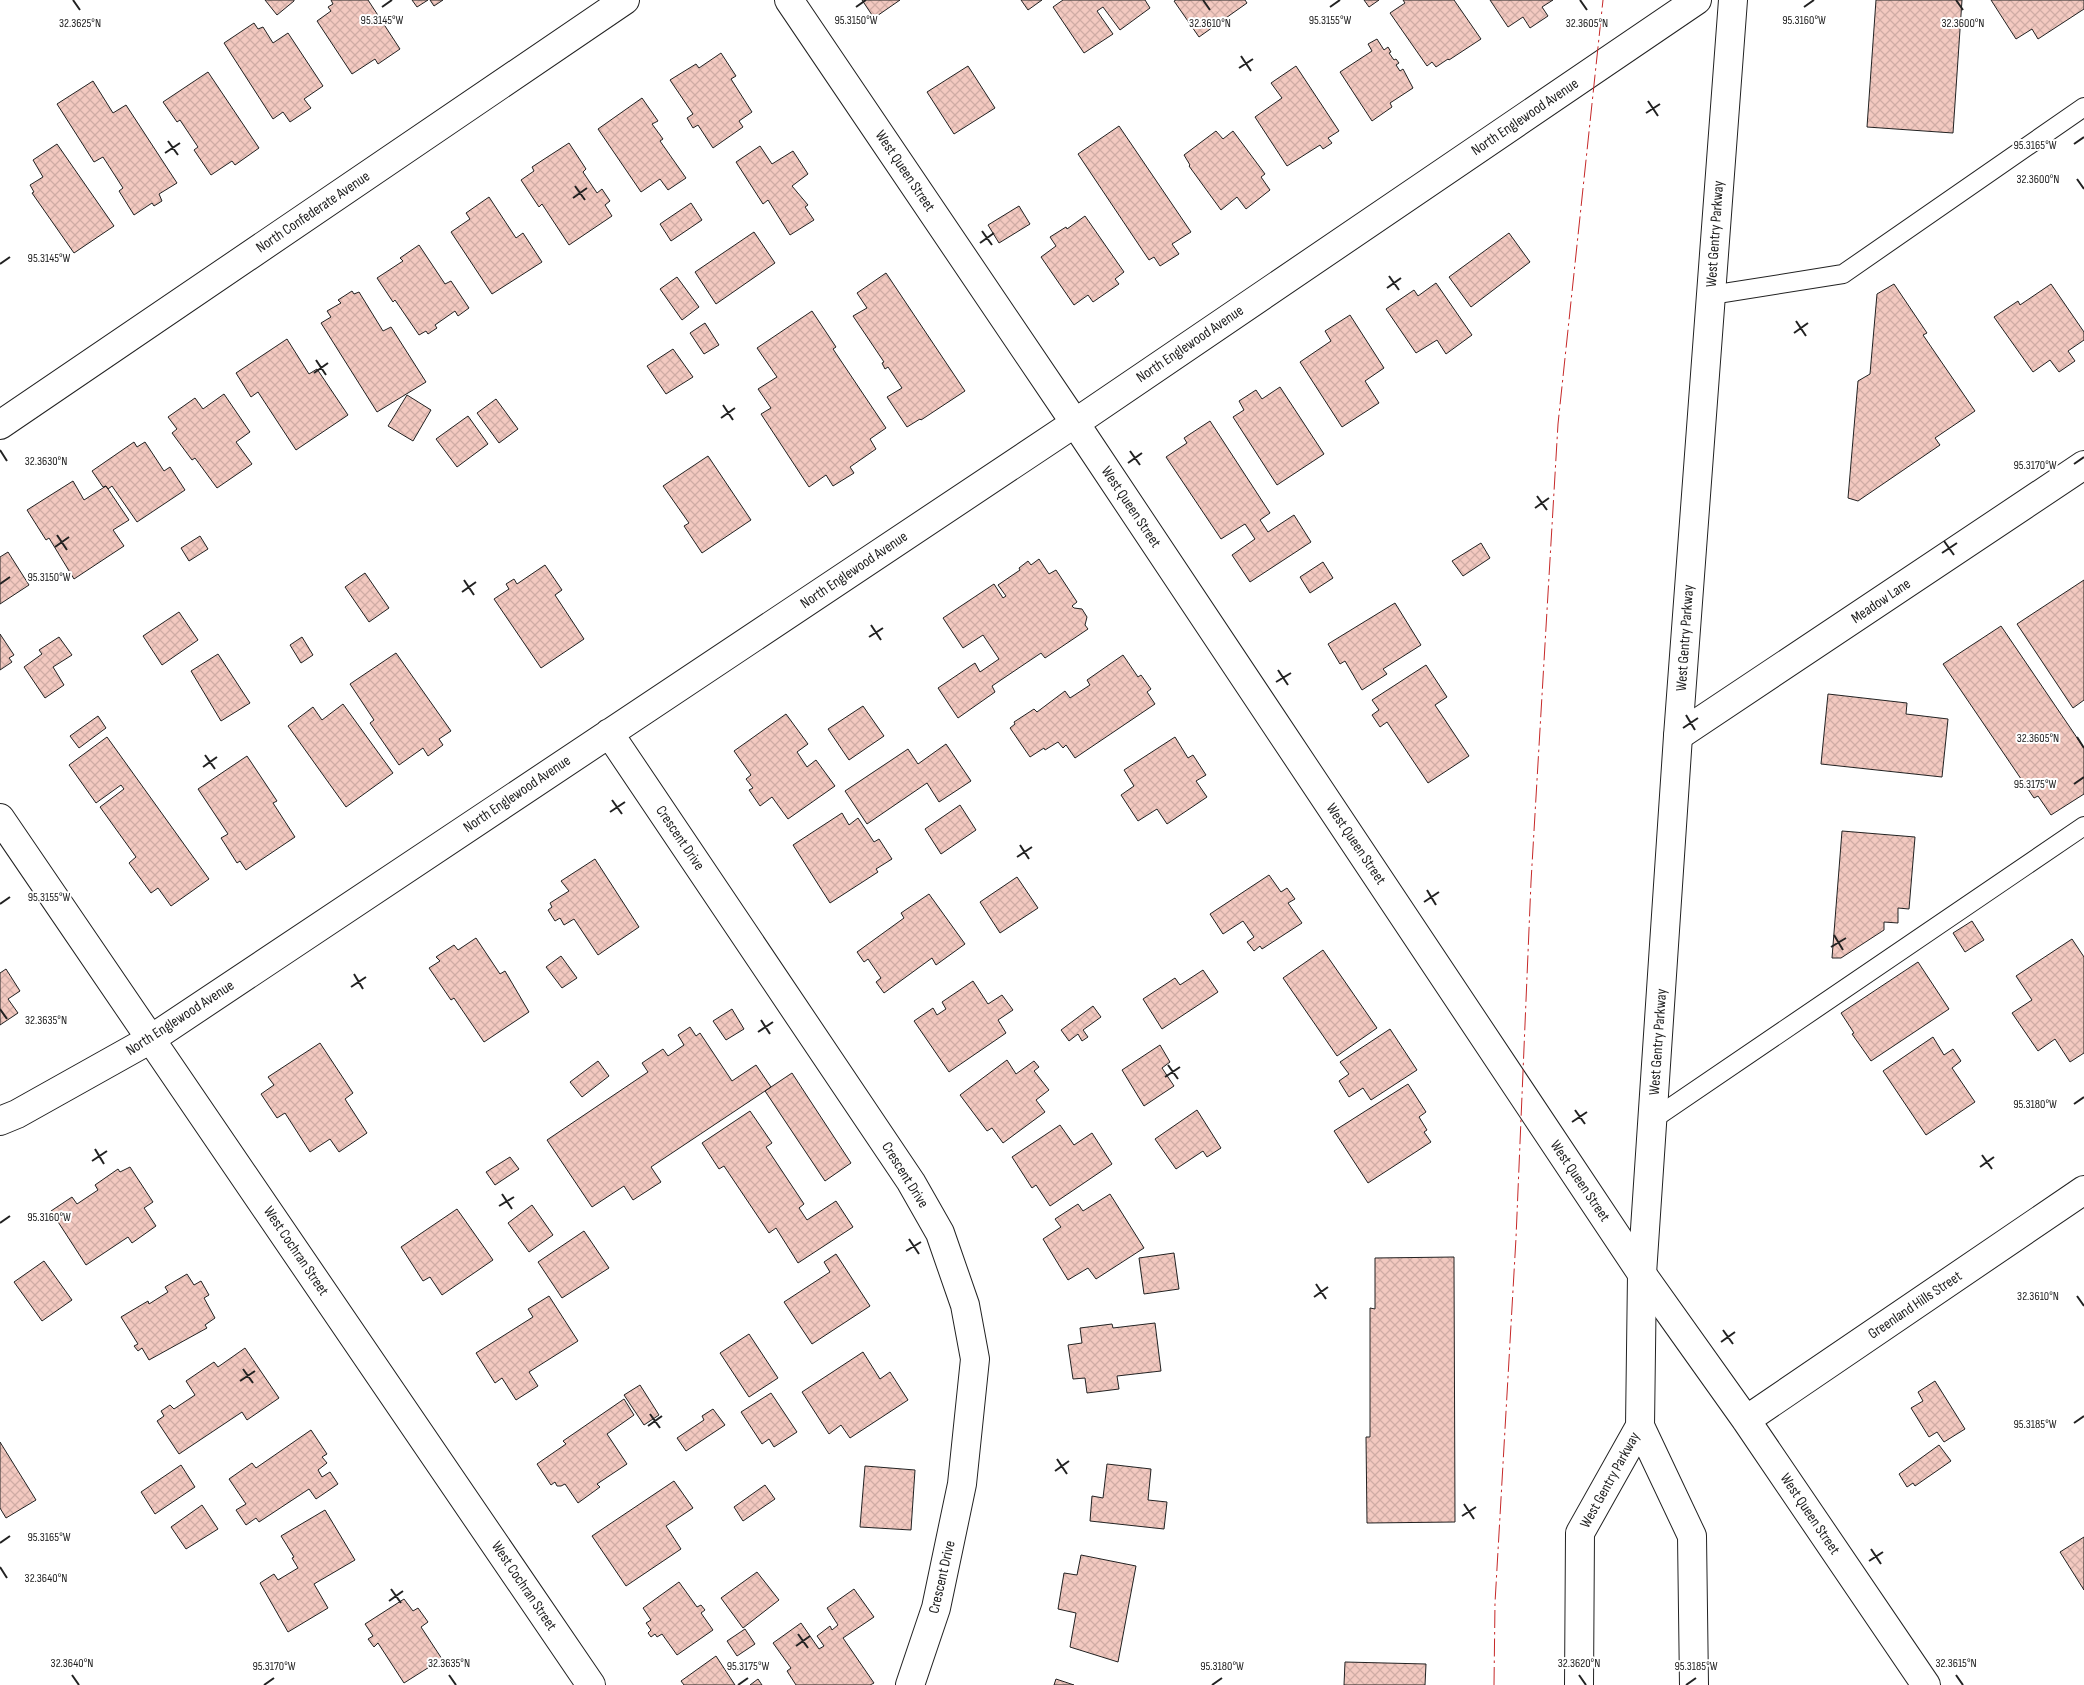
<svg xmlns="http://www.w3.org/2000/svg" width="2084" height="1685" font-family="'Sofia Sans Condensed',sans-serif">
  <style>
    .building { fill: url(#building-cross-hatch); stroke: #222 }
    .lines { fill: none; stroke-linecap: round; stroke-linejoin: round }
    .lane-casing { stroke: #222; stroke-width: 20 }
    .street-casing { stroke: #222; stroke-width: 30 }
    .primary-casing { stroke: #222; stroke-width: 30 }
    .lane { stroke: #fff; stroke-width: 18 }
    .street { stroke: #fff; stroke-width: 28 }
    .primary { stroke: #fff; stroke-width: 28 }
    .power { stroke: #c62828; stroke-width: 1; stroke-dasharray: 18 4 2.5 4; stroke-linecap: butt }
    .ticks { fill: none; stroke: #222; stroke-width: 2 }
    .labels { text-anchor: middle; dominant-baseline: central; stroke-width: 4; stroke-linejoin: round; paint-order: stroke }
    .street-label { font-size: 15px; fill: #222; stroke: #fff }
    .ticks-label { font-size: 12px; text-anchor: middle; fill: #222; stroke: #fff; stroke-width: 4; stroke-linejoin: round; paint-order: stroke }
  </style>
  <defs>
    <pattern id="building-cross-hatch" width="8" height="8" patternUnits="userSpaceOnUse" patternTransform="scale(1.25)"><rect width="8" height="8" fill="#f3c9c0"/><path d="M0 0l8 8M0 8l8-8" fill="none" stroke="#d0aca5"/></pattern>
  </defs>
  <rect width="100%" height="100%" fill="#fff"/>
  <!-- building -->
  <path class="building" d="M265 0H294V1L277 15Z
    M331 0H368L400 49 378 64 375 59 352 74 317 21 331 11 328 7 333 4Z
    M412 0H428L417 7Z
    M430 0H443L434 6Z
    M862 0H900L874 18Z
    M1021 0H1042L1028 10Z
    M1063 0H1145L1150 8 1120 30 1103 7 1097 11 1113 34 1084 53 1053 7Z
    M1176 0H1245L1247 3 1199 37 1174 1Z
    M1364 0H1379L1369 7Z
    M1403 0H1454L1481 39 1449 60 1448 59 1436 67 1432 62 1427 66 1390 13 1405 3Z
    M1490 0H1553L1542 7 1548 16 1530 28 1523 17 1508 27Z
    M1876 0H1962L1953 133 1867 127Z
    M1991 0H2084V9L2038 39 2032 29 2016 39Z
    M254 23 258 29 263 27 273 43 288 33 323 86 304 99 311 108 290 122 283 112 273 119 224 43Z
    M1377 39 1384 50 1388 47 1391 52 1389 53 1394 60 1396 59 1399 63 1396 65 1400 71 1403 69 1413 88 1390 103 1392 107 1372 121 1340 72 1372 51 1368 44Z
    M721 53 736 76 731 79 752 112 739 121 743 127 713 148 698 125 693 128 687 118 693 114 670 80 696 64 699 68Z
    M968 66 995 108 954 134 927 92Z
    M1296 66 1339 131 1328 138 1332 143 1323 149 1320 145 1287 166 1255 117 1282 98 1271 83Z
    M208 72 259 148 235 165 232 161 211 175 194 150 198 147 180 120 177 122 163 102Z
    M93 81 113 113 126 105 177 183 159 194 162 201 154 206 152 203 134 215 119 191 123 188 103 157 94 162 57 104Z
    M642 98 658 121 652 124 663 139 660 141 686 178 668 190 660 179 641 192 598 129Z
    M1119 126 1191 232 1172 244 1179 254 1160 266 1154 257 1149 260 1078 154Z
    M1216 131 1223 139 1233 131 1265 174 1261 177 1270 190 1246 209 1237 197 1221 210 1189 166 1190 165 1184 155Z
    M569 143 586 169 583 172 597 193 602 189 610 201 605 205 612 216 569 245 542 204 539 207 521 180 534 171 532 167Z
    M57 144 114 226 74 253 32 193 34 192 30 185 43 177 33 160Z
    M760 146 772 164 793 151 808 174 792 186 808 205 805 207 814 220 790 235 768 200 763 204 736 162Z
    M489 197 516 238 523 233 542 262 492 294 451 232 470 219 466 213Z
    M691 203 702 220 671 241 660 224Z
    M1019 206 1030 224 999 243 988 225Z
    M1085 216 1124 272 1115 279 1119 284 1093 302 1088 295 1074 305 1041 257 1056 246 1050 237 1066 227 1067 229Z
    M754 232 775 263 716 304 695 272Z
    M1509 233 1530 262 1471 307 1449 277Z
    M419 245 445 284 451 281 469 308 458 316 455 311 435 325 437 328 428 334 426 331 419 335 395 300 393 302 377 278 403 261 400 258Z
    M886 273 965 391 921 420 920 419 907 427 887 397 902 388 888 367 885 369 882 363 884 362 853 316 867 308 857 293Z
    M677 277 699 307 682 320 660 289Z
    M1436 283 1472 335 1446 354 1437 340 1416 353 1386 309 1414 290 1418 296Z
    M1894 284 1927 333 1923 335 1975 411 1935 438 1940 445 1858 501 1848 498 1858 381 1870 374 1877 294Z
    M2051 284 2084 332V340L2068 351 2075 361 2059 372 2050 360 2033 372 1994 317 2018 301 2020 305Z
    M352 291 354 294 359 292 383 331 391 327 426 382 377 412 321 323 331 317 327 311 341 303 338 300Z
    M812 311 836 347 833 349 886 428 870 439 876 449 850 467 854 473 833 486 826 475 809 487 761 414 771 408 758 389 777 377 757 348Z
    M1350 315 1384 368 1365 381 1379 403 1342 427 1300 362 1331 341 1325 331Z
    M705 323 719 345 704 354 690 333Z
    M287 339 309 374 317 369 348 415 296 450 258 392 251 397 236 373Z
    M673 349 693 377 666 394 647 366Z
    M1280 387 1324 454 1277 485 1233 417 1244 410 1239 401 1256 390 1262 399Z
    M224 394 250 432 236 442 252 464 217 488 195 458 192 460 172 433 177 429 168 417 195 398 203 409Z
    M407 395 431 410 413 441 388 426Z
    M496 399 518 429 499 443 477 413Z
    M468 416 488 444 457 467 436 439Z
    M1210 421 1270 513 1260 520 1268 532 1294 515 1311 542 1250 582 1232 555 1255 539 1245 524 1221 539 1166 457 1187 443 1184 438Z
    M134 442 137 447 145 442 164 471 170 467 185 490 137 522 112 486 108 489 106 486 103 487 92 471Z
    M708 456 751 520 702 553 684 526 689 523 663 486Z
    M73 481 84 500 106 486 129 520 113 530 124 546 74 579 49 538 46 540 27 510Z
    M200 536 208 549 189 561 181 548Z
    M1481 543 1490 558 1463 576 1452 561Z
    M8 552 29 585 0 604V557Z
    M1039 559 1049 574 1056 570 1077 602 1072 606 1074 608 1082 609 1087 617 1085 625 1088 629 1045 658 1041 653 992 686 995 692 958 718 938 688 975 663 980 672 999 659 983 635 963 648 943 618 994 584 1003 598 1006 596 998 585 1020 570 1019 568 1028 561 1031 565Z
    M1323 562 1333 578 1310 593 1300 577Z
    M545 565 562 590 555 595 584 639 541 668 494 599 509 589 506 584 514 579 517 584Z
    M365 573 389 608 369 622 345 587Z
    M2084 580V700L2073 708 2017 624Z
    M1395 603 1421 645 1383 669 1387 674 1362 690 1345 661 1340 664 1328 644Z
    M179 612 198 640 162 665 143 636Z
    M2001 626 2084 748V794L2051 815 2038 796 2034 798 1943 664Z
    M0 634 14 655 9 658 12 662 0 670Z
    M59 637 72 655 53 667 64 685 45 698 24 667 42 654 39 650Z
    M302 637 313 655 301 663 290 645Z
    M396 653 451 731 439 739 443 745 428 756 423 748 399 765 370 723 374 720 350 684Z
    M218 654 250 703 221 721 191 671Z
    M1123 655 1138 677 1141 675 1151 689 1147 692 1155 704 1075 758 1066 745 1063 748 1058 742 1045 750 1044 748 1030 757 1010 728 1015 724 1014 722 1034 709 1037 712 1065 691 1070 698 1090 685 1087 680Z
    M1426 665 1447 697 1435 705 1469 756 1428 783 1387 722 1380 727 1372 715 1379 710 1372 700Z
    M1828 694 1907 703 1906 714 1948 719 1942 777 1821 764Z
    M343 704 393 773 346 807 288 726 313 707 322 720Z
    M863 706 884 736 849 760 828 729Z
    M786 714 808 744 797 752 807 767 816 760 835 786 788 819 772 797 760 806 749 790 753 788 746 779 751 775 734 751Z
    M98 716 106 728 79 748 70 736Z
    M107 737 209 879 171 906 158 888 151 893 129 863 136 857 100 807 124 789 121 785 96 803 69 765Z
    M1175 737 1188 758 1193 755 1206 775 1196 781 1207 797 1167 824 1157 809 1138 821 1121 795 1134 786 1124 770Z
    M946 744 971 781 939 802 927 783 867 824 845 791 908 749 918 764Z
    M247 756 277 801 273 803 295 837 246 870 240 861 237 863 221 838 228 834 198 789Z
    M960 805 976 830 941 854 925 829Z
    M842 813 849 825 858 818 874 842 879 839 892 859 876 869 878 872 830 903 793 845Z
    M1842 831 1915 837 1909 909 1898 908V923L1884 922V930L1841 958H1832Z
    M595 859 639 927 598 955 574 919 564 925 560 918 555 921 548 910 552 907 550 903 569 891 561 881Z
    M1269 875 1281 892 1287 888 1295 899 1288 903 1302 923 1262 949 1260 946 1254 951 1247 942 1254 937 1243 921 1223 934 1210 914Z
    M1017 877 1038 908 1000 933 980 902Z
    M929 894 965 944 936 965 932 958 884 993 876 982 881 978 868 959 864 962 857 952 904 918 901 913Z
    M1972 921 1984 940 1965 952 1953 933Z
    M476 938 500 974 505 971 529 1012 484 1042 454 998 451 1000 429 968 440 961 436 957 454 945 458 950Z
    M2072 939 2084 957V1053L2070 1062 2055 1039 2038 1051 2012 1013 2032 1000 2016 976Z
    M1323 950 1377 1028 1337 1056 1283 978Z
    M561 956 577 978 562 988 546 967Z
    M1918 962 1949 1009 1871 1061 1852 1034 1854 1033 1841 1013Z
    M6 969 20 991 8 999 18 1013 0 1025V973Z
    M1203 970 1218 992 1162 1029 1143 999 1175 978 1180 985Z
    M973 981 988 1004 1002 995 1013 1010 998 1020 1006 1033 949 1072 914 1021 933 1008 937 1015 946 1009 942 1002Z
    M1093 1006 1101 1017 1083 1030 1088 1037 1082 1041 1078 1034 1069 1041 1061 1030Z
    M732 1009 744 1029 726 1040 713 1021Z
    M690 1027 696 1036 700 1033 732 1081 756 1065 771 1087 651 1167 661 1182 633 1200 624 1186 592 1207 547 1140 648 1072 642 1063 663 1049 668 1056 684 1045 678 1035Z
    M1390 1029 1417 1070 1371 1100 1363 1088 1349 1097 1339 1081 1349 1074 1340 1062Z
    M1933 1037 1944 1055 1953 1049 1961 1061 1952 1068 1975 1102 1926 1135 1883 1071Z
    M320 1043 353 1093 345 1099 367 1133 339 1152 330 1139 310 1152 285 1113 277 1118 261 1094 274 1085 268 1077Z
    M1160 1045 1170 1062 1162 1068 1174 1086 1144 1106 1122 1070Z
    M1007 1060 1016 1074 1034 1061 1039 1067 1034 1071 1049 1090 1036 1100 1045 1112 1003 1143 992 1128 987 1131 960 1095Z
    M598 1061 609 1076 582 1097 570 1082Z
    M792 1073 851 1163 825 1181 765 1091Z
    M1408 1084 1426 1112 1419 1117 1427 1130 1424 1132 1431 1142 1368 1183 1334 1131Z
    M1197 1110 1221 1148 1207 1157 1203 1151 1176 1169 1155 1139Z
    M750 1111 772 1143 766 1147 804 1204 799 1208 807 1220 836 1201 853 1227 798 1263 776 1228 769 1233 724 1166 719 1169 702 1143Z
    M1060 1125 1074 1145 1092 1133 1112 1164 1050 1206 1036 1185 1032 1188 1012 1157Z
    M510 1157 519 1169 495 1185 486 1172Z
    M130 1167 153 1202 144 1208 156 1226 132 1243 128 1237 86 1265 51 1211 72 1197 77 1204 98 1190 95 1185 118 1169 120 1172Z
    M1110 1194 1144 1248 1096 1279 1088 1268 1068 1280 1043 1239 1061 1227 1055 1219 1078 1204 1083 1211Z
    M532 1205 553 1235 529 1252 508 1223Z
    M457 1209 493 1260 442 1295 430 1277 423 1281 401 1247Z
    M584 1231 609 1268 562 1298 538 1262Z
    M1174 1253 1179 1289 1144 1294 1139 1258Z
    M836 1254 870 1306 812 1344 784 1302 830 1272 824 1262Z
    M1454 1257 1455 1522 1367 1523 1366 1437H1370V1308L1375 1309V1258Z
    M44 1261 72 1300 42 1321 14 1282Z
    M187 1274 194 1285 201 1281 209 1295 204 1298 215 1318 205 1325 207 1328 149 1360 142 1348 138 1351 134 1346 138 1344 121 1317 148 1301 149 1304 168 1292 165 1287Z
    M549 1296 578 1341 529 1372 538 1386 516 1400 502 1378 495 1383 476 1353 533 1317 528 1309Z
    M1155 1323 1161 1371 1117 1376 1119 1389 1087 1393 1085 1378 1073 1379 1068 1345 1082 1343 1080 1328 1112 1324 1113 1328Z
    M749 1334 778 1378 749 1397 720 1353Z
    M245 1348 279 1398 247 1420 242 1412 179 1454 157 1421 164 1416 161 1411 170 1405 174 1409 195 1395 186 1381 214 1362 218 1367Z
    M863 1352 880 1379 890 1372 908 1400 850 1438 841 1425 829 1434 802 1392Z
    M1935 1381 1965 1429 1944 1442 1937 1432 1929 1437 1911 1408 1923 1401 1918 1392Z
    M640 1385 659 1415 644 1425 624 1395Z
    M771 1393 797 1432 774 1447 769 1439 762 1444 741 1412Z
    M624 1399 634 1415 607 1434 627 1464 597 1484 600 1487 578 1503 565 1484 561 1486H557L555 1482 551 1485 537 1464 566 1444 563 1441Z
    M713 1409 725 1425 686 1451 677 1438 704 1420 702 1416Z
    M311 1430 327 1454 322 1457 327 1463 318 1470 322 1477 330 1472 338 1484 316 1499 309 1489 259 1522 256 1518 246 1525 236 1510 246 1504 229 1479 252 1463 256 1468Z
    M0 1442 36 1500 6 1518 0 1508Z
    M1939 1445 1951 1461 1915 1486 1913 1483 1907 1487 1899 1474Z
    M1107 1464 1151 1469 1148 1500 1167 1502 1164 1529 1090 1521 1092 1496 1103 1498Z
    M181 1465 195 1487 155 1514 141 1492Z
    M865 1466 915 1470 911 1530 860 1527Z
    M674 1481 693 1508 666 1526 681 1549 626 1586 592 1536Z
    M765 1485 775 1499 743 1521 734 1507Z
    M202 1505 218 1529 186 1549 171 1527Z
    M325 1510 355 1560 314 1584 328 1608 288 1632 260 1583 274 1574 278 1580 298 1568 292 1558 294 1557 281 1536Z
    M2084 1537V1590L2060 1552Z
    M1081 1555 1136 1566 1118 1662 1070 1647 1076 1613 1058 1609 1064 1573 1077 1575Z
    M757 1572 779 1600 743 1628 721 1598Z
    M679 1582 697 1607 701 1605 705 1610 701 1613 713 1630 677 1655 662 1634 657 1637 655 1634 651 1637 648 1633 651 1630 646 1623 651 1620 643 1608Z
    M854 1589 874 1617 843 1638 874 1683 870 1685H796L787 1671 791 1668 773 1643 801 1623 819 1649 824 1646 817 1636 830 1626 832 1630 838 1625 827 1608Z
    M404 1599 413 1611 418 1608 428 1622 421 1627 442 1659 404 1683 378 1643 374 1647 368 1639 373 1636 365 1624Z
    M745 1629 755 1644 737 1656 727 1641Z
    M716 1656 735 1685H684L681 1681Z
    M1345 1662 1426 1664 1425 1685H1344Z
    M758 1679 762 1685H750Z
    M1056 1679 1074 1685H1054Z"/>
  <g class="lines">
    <defs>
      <path id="lane" d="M1711 295 1843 274 2084 107
        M1652 1120 2084 826"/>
      <path id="street" d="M789 0 1075 423 1642 1274 1746 1420 1926 1685
        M0 425 625 0
        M609 733 911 1182 940 1233 965 1305 975 1359 962 1484 936 1608 910 1685
        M1678 736 2084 465
        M0 818 591 1685
        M0 1121 17 1114 151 1039 1075 423 1697 0
        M1746 1420 2084 1190"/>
      <path id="primary" d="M1579 1685 1580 1533 1640 1426
        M1694 1685 1692 1536 1640 1426 1642 1274 1678 736 1733 0"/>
    </defs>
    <!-- lane casing -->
    <use href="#lane" class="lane-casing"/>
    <!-- street casing -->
    <use href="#street" class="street-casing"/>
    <!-- primary casing -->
    <use href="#primary" class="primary-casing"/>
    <!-- lane -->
    <use href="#lane" class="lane"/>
    <!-- street -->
    <use href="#street" class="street"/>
    <!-- primary -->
    <use href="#primary" class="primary"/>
    <!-- power -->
    <path class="power" d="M1494 1685 1495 1603 1516 1238 1531 882 1558 424 1603 0"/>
  </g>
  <!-- ticks -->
  <path class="ticks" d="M73 0 80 10M1203 0 1210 10M1580 0 1587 10M1956 0 1963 10M382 7 392 0M856 7 866 0M1330 7 1340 0M1804 7 1814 0M1241 56 1251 71M1239 68 1253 59M1648 101 1658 116M1646 113 1660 104M168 141 178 155M2074 144 2084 137M165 153 180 143M2077 179 2084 189M575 186 585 200M573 198 587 188M982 231 992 245M980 243 994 233M0 264 10 257M1389 276 1399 290M1387 288 1401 278M1796 321 1806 336M1794 333 1808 323M316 360 326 375M314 373 328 363M723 405 733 420M721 418 735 408M0 450 7 461M1130 451 1140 465M1128 463 1142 453M2074 464 2084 457M1537 496 1547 510M1535 508 1549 498M57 535 67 550M1944 541 1954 555M55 547 69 537M1942 553 1957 543M464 580 474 595M0 584 10 577M462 592 476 582M871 625 881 640M869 637 883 628M1278 670 1288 685M1276 682 1291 673M1686 715 1695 730M1683 728 1698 718M2077 737 2084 748M205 755 215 769M203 767 217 757M2074 784 2084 777M612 800 622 814M610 812 625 802M1020 845 1029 859M1017 857 1032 847M1427 890 1436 905M1424 902 1439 892M0 904 10 897M1834 935 1843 950M1831 947 1846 938M354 974 363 989M351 987 366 977M0 1009 7 1019M761 1020 770 1034M758 1032 773 1022M1168 1065 1178 1079M1165 1077 1180 1067M2074 1104 2084 1097M1575 1110 1585 1124M1572 1122 1587 1112M95 1149 104 1164M1982 1155 1992 1169M92 1161 107 1151M1980 1167 1994 1157M502 1194 512 1209M499 1206 514 1197M0 1223 10 1216M909 1239 919 1254M906 1251 921 1242M1316 1284 1326 1299M2077 1296 2084 1306M1314 1297 1328 1287M1723 1330 1733 1344M1721 1342 1735 1332M243 1369 253 1383M240 1381 255 1371M650 1414 660 1428M2074 1423 2084 1416M648 1426 662 1416M1057 1459 1067 1474M1055 1471 1069 1461M1464 1504 1474 1519M1462 1516 1476 1507M0 1543 10 1536M1871 1549 1881 1564M1869 1561 1883 1552M0 1567 7 1578M391 1589 401 1603M389 1601 403 1591M798 1634 808 1648M796 1646 810 1636M72 1675 79 1685M449 1675 456 1685M1579 1675 1586 1685M1956 1675 1963 1685M264 1685 274 1678M738 1685 748 1678M1212 1685 1222 1678M1686 1685 1696 1678"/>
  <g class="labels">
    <!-- street labels -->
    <g class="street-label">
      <text transform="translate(1525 117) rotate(-34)">North Englewood Avenue</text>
      <text transform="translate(905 171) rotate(56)">West Queen Street</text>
      <text transform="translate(313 212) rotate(-34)">North Confederate Avenue</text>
      <text transform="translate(1715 234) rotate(-86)">West Gentry Parkway</text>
      <text transform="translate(1190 344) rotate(-34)">North Englewood Avenue</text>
      <text transform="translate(1131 507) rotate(56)">West Queen Street</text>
      <text transform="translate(854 570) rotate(-34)">North Englewood Avenue</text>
      <text transform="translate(1881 601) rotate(-34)">Meadow Lane</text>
      <text transform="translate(1685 638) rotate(-86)">West Gentry Parkway</text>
      <text transform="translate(517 794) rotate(-34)">North Englewood Avenue</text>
      <text transform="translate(680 838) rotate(56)">Crescent Drive</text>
      <text transform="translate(1356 844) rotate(56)">West Queen Street</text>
      <text transform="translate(180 1018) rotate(-33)">North Englewood Avenue</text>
      <text transform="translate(1658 1042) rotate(-86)">West Gentry Parkway</text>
      <text transform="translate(905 1175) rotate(58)">Crescent Drive</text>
      <text transform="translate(1580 1181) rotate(56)">West Queen Street</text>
      <text transform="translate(296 1251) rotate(56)">West Cochran Street</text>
      <text transform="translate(1915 1305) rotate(-34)">Greenland Hills Street</text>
      <text transform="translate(1610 1480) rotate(-61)">West Gentry Parkway</text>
      <text transform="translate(1810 1514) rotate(56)">West Queen Street</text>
      <text transform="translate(942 1577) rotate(-77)">Crescent Drive</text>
      <text transform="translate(524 1586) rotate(56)">West Cochran Street</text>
    </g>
  </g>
  <g class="ticks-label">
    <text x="382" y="24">95.3145°W</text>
    <text x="856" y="24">95.3150°W</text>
    <text x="1330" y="24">95.3155°W</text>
    <text x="1804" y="24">95.3160°W</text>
    <text x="80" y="27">32.3625°N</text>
    <text x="1210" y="27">32.3610°N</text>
    <text x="1587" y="27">32.3605°N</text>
    <text x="1963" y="27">32.3600°N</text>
    <text x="2035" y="149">95.3165°W</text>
    <text x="2038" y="183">32.3600°N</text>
    <text x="49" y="262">95.3145°W</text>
    <text x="46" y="465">32.3630°N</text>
    <text x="2035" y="469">95.3170°W</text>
    <text x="49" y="581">95.3150°W</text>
    <text x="2038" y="742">32.3605°N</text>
    <text x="2035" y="788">95.3175°W</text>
    <text x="49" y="901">95.3155°W</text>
    <text x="46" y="1024">32.3635°N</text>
    <text x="2035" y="1108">95.3180°W</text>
    <text x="49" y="1221">95.3160°W</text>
    <text x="2038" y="1300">32.3610°N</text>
    <text x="2035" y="1428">95.3185°W</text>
    <text x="49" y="1541">95.3165°W</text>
    <text x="46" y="1582">32.3640°N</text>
    <text x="72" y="1667">32.3640°N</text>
    <text x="449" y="1667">32.3635°N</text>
    <text x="1579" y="1667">32.3620°N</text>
    <text x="1956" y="1667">32.3615°N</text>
    <text x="274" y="1670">95.3170°W</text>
    <text x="748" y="1670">95.3175°W</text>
    <text x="1222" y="1670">95.3180°W</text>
    <text x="1696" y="1670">95.3185°W</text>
  </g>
</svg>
